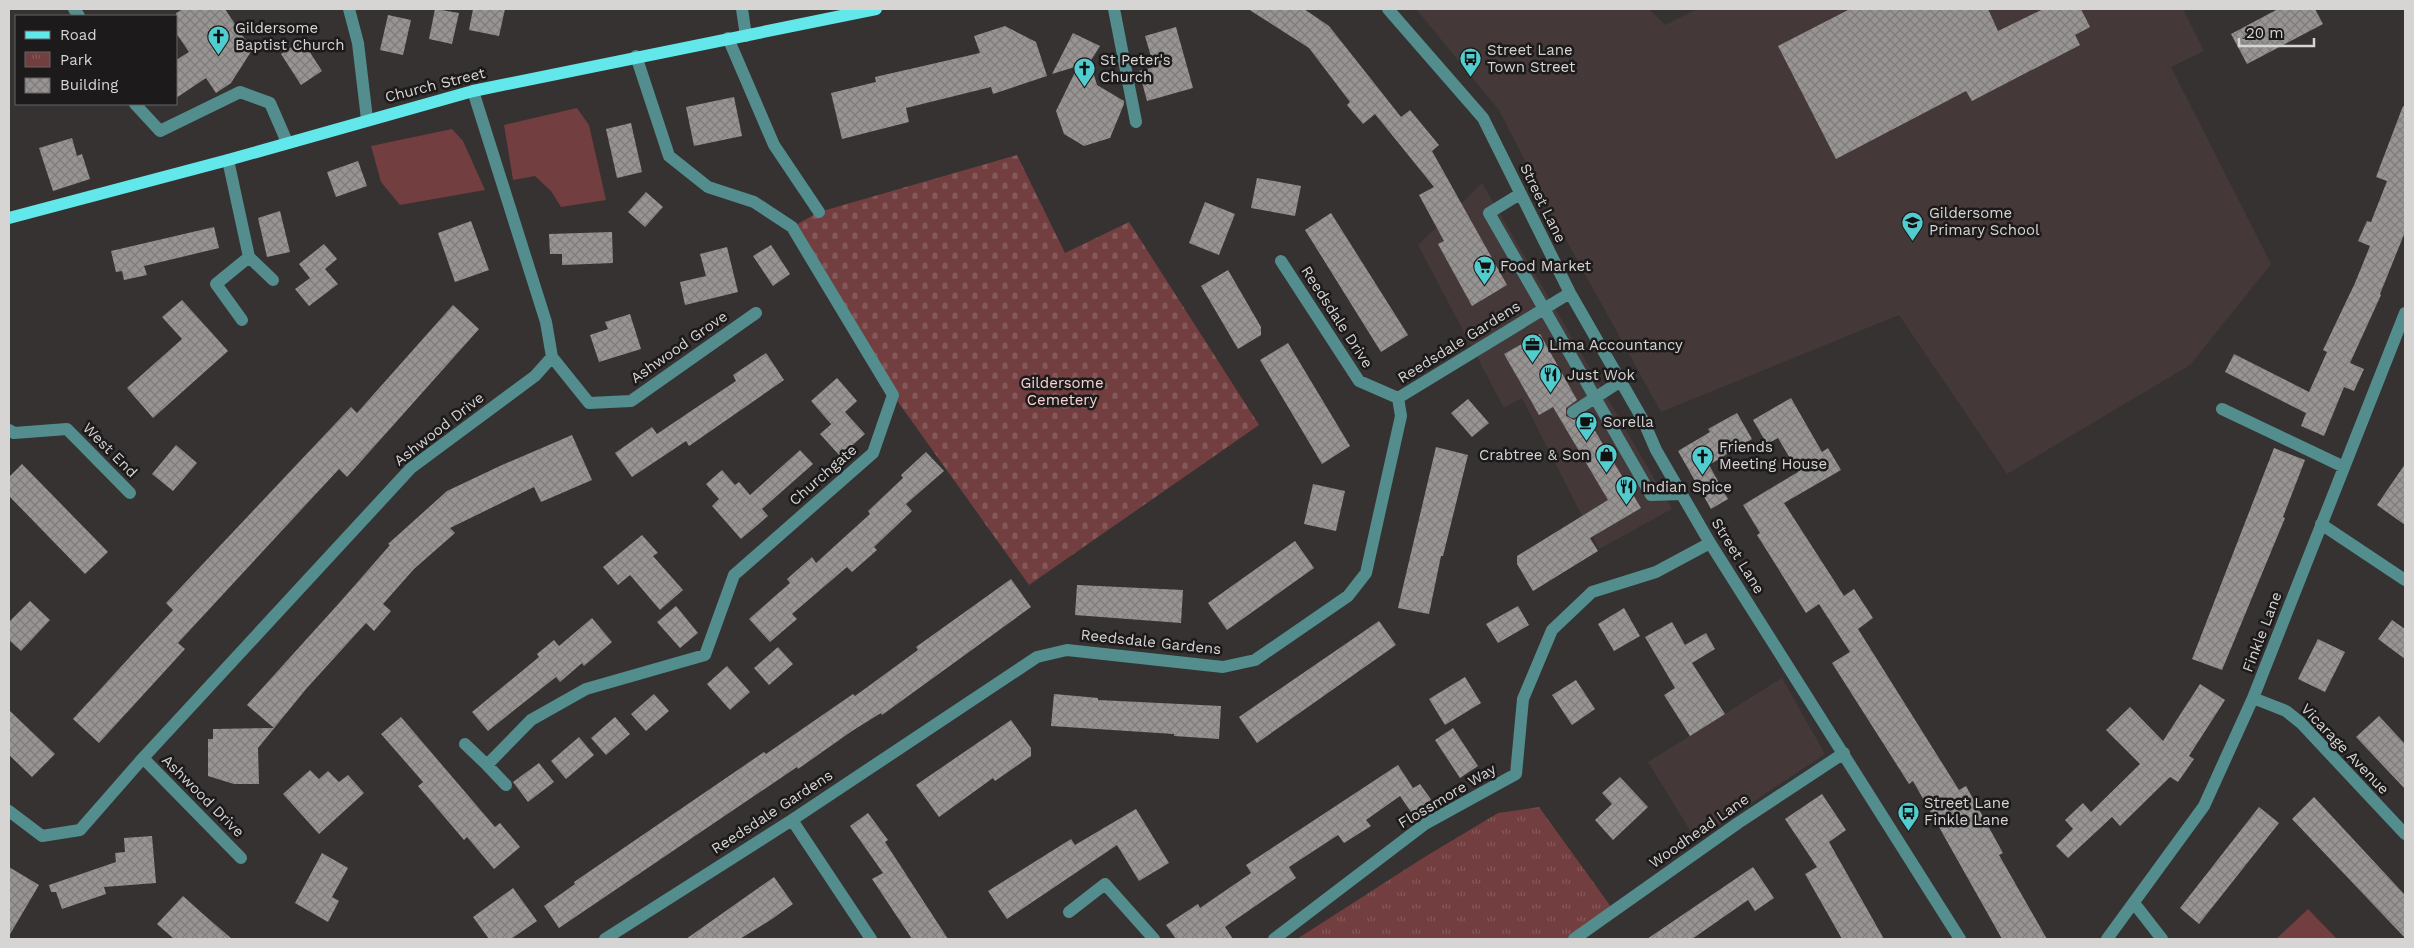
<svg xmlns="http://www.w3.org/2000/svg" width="2414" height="948" font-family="'Work Sans',sans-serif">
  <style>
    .built { fill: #443938 }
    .green { fill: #723e3f }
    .cemetery { fill: url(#cemetery-stones) }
    .park { fill: url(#park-tufts) }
    .building { fill: url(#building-cross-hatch) }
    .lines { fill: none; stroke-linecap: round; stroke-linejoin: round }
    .minor { stroke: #538d8e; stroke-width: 12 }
    .major { stroke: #62e8ea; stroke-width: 12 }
    .labels { text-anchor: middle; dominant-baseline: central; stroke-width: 5; stroke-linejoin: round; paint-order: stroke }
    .poi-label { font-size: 15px; fill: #d7d4d4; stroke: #1c1a1a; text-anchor: start }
    .street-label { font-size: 15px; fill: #d7d4d4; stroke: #1c1a1a }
    .park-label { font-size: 15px; fill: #f8d2d1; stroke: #1c1a1a }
  </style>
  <defs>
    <pattern id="cemetery-stones" width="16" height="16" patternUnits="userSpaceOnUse" patternTransform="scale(1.25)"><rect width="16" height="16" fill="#723e3f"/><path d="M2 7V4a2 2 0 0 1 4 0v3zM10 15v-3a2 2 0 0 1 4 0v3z" fill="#85595a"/></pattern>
    <pattern id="park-tufts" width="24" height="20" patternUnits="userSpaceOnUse" patternTransform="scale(1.25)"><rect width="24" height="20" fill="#723e3f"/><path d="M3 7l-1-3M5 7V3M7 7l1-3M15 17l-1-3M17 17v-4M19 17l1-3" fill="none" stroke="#85595a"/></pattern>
    <pattern id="building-cross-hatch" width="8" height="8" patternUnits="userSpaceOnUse" patternTransform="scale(1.25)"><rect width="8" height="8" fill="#999494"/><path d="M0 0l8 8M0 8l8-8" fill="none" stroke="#7e7b7b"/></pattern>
  </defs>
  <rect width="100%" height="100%" fill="#353231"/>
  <!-- built -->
  <path class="built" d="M1416 9H1649L1665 25 1697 9H2183L2204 51 2171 67 2271 264 2190 365 2007 474 1899 315 1661 412 1554 218 1499 110Z
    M1482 183 1672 509 1599 549 1522 398 1504 408 1418 245Z
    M1782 678 1825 754 1696 840 1648 762Z"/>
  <!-- green -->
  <path class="green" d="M577 108 589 125 606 200 561 207 551 191 535 176 513 180 504 125Z
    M452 129 463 141 485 190 400 205 381 182 371 146Z
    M2308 909 2337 939H2276Z"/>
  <!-- cemetery -->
  <path class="cemetery" d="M1017 155 1065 253 1129 222 1259 425 1029 585 893 395 792 227 819 212Z"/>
  <!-- park -->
  <path class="park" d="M1539 807 1614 911 1574 939H1297L1423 858 1498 813Z"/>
  <!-- building -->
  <path class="building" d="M183 9H225L252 50 231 83 216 93 206 78 176 98V60L189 52 176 33V13Z
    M435 9 459 13 452 44 429 39Z
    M473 9H505L499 36 469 30Z
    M1248 9H1304L1329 26 1401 117 1410 110 1439 145 1432 151 1507 285 1472 306 1438 244 1444 241 1419 195 1434 187 1375 114 1363 124 1347 105 1350 102 1309 48Z
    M1850 9H1988L1998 31 2043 9H2081L2090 27 2075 35 2080 45 1972 101 1966 91 1836 159 1778 46Z
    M2278 9H2315L2323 24 2247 64 2231 34Z
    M388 15 411 20 403 55 380 50Z
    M1005 26 1036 42 1047 76 993 94 991 87 906 108 909 122 842 139 831 93 876 82 875 77 980 53 974 36Z
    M1176 27 1193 88 1147 101 1139 71 1154 67 1145 36Z
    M1073 33 1100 46 1090 62 1097 85 1124 101V104L1110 138 1084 146 1064 134 1056 111 1078 66 1052 74Z
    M302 40 322 71 301 85 281 54Z
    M734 97 742 136 694 146 686 107Z
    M2403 106H2405V232L2380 294 2381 295 2350 363 2364 369 2354 391 2344 387 2324 436 2301 426 2306 413 2225 372 2234 354 2309 392 2327 352 2323 350 2355 283 2370 246 2358 241 2367 221 2371 222 2387 181 2376 177Z
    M631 123 642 172 617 178 606 129Z
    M72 138 77 156 82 154 90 179 53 191 39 148Z
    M358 161 367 186 336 197 327 172Z
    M1257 178 1301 186 1295 216 1251 208Z
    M646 192 663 207 645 227 628 212Z
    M1205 202 1235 214 1219 255 1189 243Z
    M280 211 290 252 267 257 258 218Z
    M1331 213 1408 335 1381 352 1305 230Z
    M471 221 489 270 455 282 438 233Z
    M214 227 219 248 144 266 147 275 124 280 122 271 116 272 111 251Z
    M612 232 613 263 562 265V254H550L549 234Z
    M324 244 337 259 325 269 338 284 309 306 295 289 310 278 299 264Z
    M771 245 790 274 773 286 753 256Z
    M727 247 738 292 685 305 680 282 706 276 700 254Z
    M1228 270 1261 327V335L1238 349 1201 286Z
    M182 300 228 351 153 418 127 388 182 339 162 317Z
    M453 305 479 329 347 477 339 469 239 577 178 643 185 649 99 743 73 719 173 610 166 603 351 407 357 413Z
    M630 314 641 349 599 362 590 335 608 329 605 322Z
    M1540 334 1577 400 1566 408V416L1574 420 1585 414 1641 508 1590 538 1598 551 1533 591 1517 564V556L1608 500 1553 407 1539 415 1504 354Z
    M1288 343 1350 446 1322 464 1260 360Z
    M766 353 784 380 689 446 686 441 632 477 615 453 652 427 657 434 694 409 736 381 733 375Z
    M837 378 857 401 845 412 865 434 840 456 820 434 836 420 831 424 811 401Z
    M1791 398 1822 452 1828 448 1841 470 1784 503 1844 596 1854 589 1873 618 1858 629 1959 790 1966 786 2003 853 1999 855 2047 939H2002L1913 781 1909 784 1832 663 1850 652 1819 604 1806 613 1757 535 1760 533 1743 505 1798 472 1778 438 1767 444 1753 420Z
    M1468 399 1489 423 1472 437 1451 413Z
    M1737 413 1752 439 1709 465 1728 499 1711 509 1678 451 1710 432 1708 429Z
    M572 435 592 480 541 502 534 487 450 528 455 533 414 569 383 604 391 611 374 631 366 623 306 689 258 748 259 784H234L208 776V739H213V729L274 728 247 705 341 601 390 545 388 544 447 491 502 465Z
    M176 445 197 463 173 491 152 474Z
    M1436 447 1468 455 1443 556H1441L1429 614 1398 608Z
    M2274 448 2305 460 2283 517 2285 518 2222 670 2192 659Z
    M800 450 813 464 762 509 768 516 741 539 712 506 719 499 706 484 722 470 735 485 739 482 750 495Z
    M926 452 944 471 906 504 912 511 874 547 877 550 852 572 847 567 792 614 797 619 770 642 749 619 790 583 787 579 812 557 816 563 870 514 868 511 903 478 901 475Z
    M22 464 108 552 85 574 9 496V477Z
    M2405 464V525L2377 505Z
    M1313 484 1345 491 1336 531 1304 524Z
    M642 535 658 553 653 556 683 590 660 610 630 575 618 585 603 567Z
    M1295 541 1314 568 1227 630 1208 603Z
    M1011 579 1031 607 882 715 881 713 852 731 798 769 797 767 559 928 544 906 575 884 574 882 764 752 766 754 853 694 855 696 918 650 916 647Z
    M1077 585 1183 590 1181 623 1075 615Z
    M30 601 50 620 21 651 9 640V622Z
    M676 606 698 633 680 648 657 622Z
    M1518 606 1529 625 1498 643 1486 624Z
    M1624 608 1640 636 1614 651 1598 624Z
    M592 618 612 642 584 666 582 663 560 682 556 677 488 731 472 712 539 657 537 654 554 640 559 646Z
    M2392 620 2405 629V659L2378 639Z
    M1379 621 1396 645 1257 743 1239 717Z
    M1672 622 1685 645 1706 633 1715 649 1692 663 1725 714 1690 736 1664 695 1675 688 1645 637Z
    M2318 639 2345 652 2325 692 2298 679Z
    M778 647 793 664 769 685 754 668Z
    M727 666 750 692 730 710 707 684Z
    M1465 677 1481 703 1445 725 1429 699Z
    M1576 680 1595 709 1572 725 1552 695Z
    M2200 684 2225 700 2189 756 2194 759 2178 782 2170 777 2120 826 2112 817 2068 858 2056 846 2073 829 2065 820 2083 803 2091 812 2140 764 2106 730 2130 707 2163 741Z
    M654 694 669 711 646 731 631 714Z
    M1054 694 1098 698V700L1221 706 1219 739 1174 736V734L1051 726Z
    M9 710 55 754 32 777 9 755Z
    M2379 716 2405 744V789L2356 737Z
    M401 717 495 827 500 823 520 847 494 869 467 837 464 840 418 786 423 782 381 734Z
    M615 717 630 734 606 755 591 738Z
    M1011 720 1031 748V756L995 781 993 778 939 817 916 785Z
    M1453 728 1478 766 1460 778 1435 740Z
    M579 737 594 755 566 779 551 761Z
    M539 763 554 782 528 802 513 782Z
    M1398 765 1413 788 1403 794 1420 784 1435 805 1415 818 1400 796 1366 820 1371 826 1344 843 1338 835 1289 867 1296 878 1225 927 1233 939H1176L1166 925 1198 904 1200 908 1251 873 1246 865Z
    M310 770 319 779 328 771 339 782 348 775 364 793 319 834 283 794Z
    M1620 777 1648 807 1613 840 1595 820 1612 804 1602 793Z
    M1822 794 1846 830 1829 842 1884 939H1842L1805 874 1817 867 1785 819Z
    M2314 797 2405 895V938L2292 819Z
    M2259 807 2279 823 2199 924 2180 908Z
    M1136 809 1169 863 1139 881 1117 845 1007 919 988 891 1071 839 1075 845Z
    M868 813 888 840 885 842 948 939H912L872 879 883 873 850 826Z
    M152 836 156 883 104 887 106 894 62 909 56 892H51L49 885 116 862 115 853 125 852 124 838Z
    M322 853 348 868 332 897 339 901 328 922 295 903Z
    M9 867 39 885 9 936Z
    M1753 867 1774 898 1755 911 1748 900 1692 939H1647Z
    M774 877 793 904 772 919 740 939H686Z
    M513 888 537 921 511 939H489L473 917Z
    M183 896 203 914 232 939H174L157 924Z"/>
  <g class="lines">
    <!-- minor -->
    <path class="minor" d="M74 9 79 16
      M349 9 358 43 367 119
      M742 9 746 36
      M1114 9 1136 122
      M1388 9 1483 118 1570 293 1643 420 1656 450 1710 543 1960 939
      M728 38 774 145 819 212
      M135 104 160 131 240 92 270 103 287 142
      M228 160 249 257 216 284 242 320
      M1520 194 1489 213 1651 495 1682 494
      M249 257 273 280
      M1281 261 1359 381 1398 398
      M552 357 589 403 631 401 756 313
      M2222 409 2344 467
      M1573 412 1621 381
      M9 430 14 433 67 429 130 493
      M2321 524 2405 580
      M2253 698 2286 711 2301 723 2405 834
      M465 744 487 765 531 720 586 689 705 655 734 575 873 453 893 395 792 227 754 202 708 187 669 156 636 56
      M143 758 241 858
      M487 765 506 785
      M9 811 42 836 80 830 143 758 411 468 535 376 552 357 546 322 473 91
      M792 820 871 939
      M2134 903 2162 939
      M1069 912 1105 884 1154 939
      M605 939 792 820 1037 657 1067 650 1223 667 1255 660 1348 596 1366 573 1401 416 1398 398 1570 293
      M1274 939 1425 824 1516 774 1523 699 1552 630 1592 592 1656 572 1710 543
      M1574 939 1738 823 1844 753
      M2107 939 2204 806 2253 698 2405 313"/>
    <!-- major -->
    <path class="major" d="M9 218 228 160 473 91 876 9"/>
  </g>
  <!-- icons -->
  <defs>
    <symbol id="church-pin" viewBox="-11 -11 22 30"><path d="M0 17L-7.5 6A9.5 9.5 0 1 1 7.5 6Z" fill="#52cdcf" stroke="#1c1a1a"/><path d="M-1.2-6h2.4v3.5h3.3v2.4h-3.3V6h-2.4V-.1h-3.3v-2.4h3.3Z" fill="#111"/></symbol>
    <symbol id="bus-pin" viewBox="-11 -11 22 30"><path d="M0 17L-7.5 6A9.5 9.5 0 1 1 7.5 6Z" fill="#52cdcf" stroke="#1c1a1a"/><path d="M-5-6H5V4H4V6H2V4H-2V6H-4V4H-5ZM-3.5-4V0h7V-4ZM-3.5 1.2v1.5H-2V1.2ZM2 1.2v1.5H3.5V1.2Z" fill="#111"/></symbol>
    <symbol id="school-pin" viewBox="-11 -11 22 30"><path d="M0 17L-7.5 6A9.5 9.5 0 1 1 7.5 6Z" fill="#52cdcf" stroke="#1c1a1a"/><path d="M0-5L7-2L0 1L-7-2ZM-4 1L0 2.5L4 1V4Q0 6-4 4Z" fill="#111"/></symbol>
    <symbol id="supermarket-pin" viewBox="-11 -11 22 30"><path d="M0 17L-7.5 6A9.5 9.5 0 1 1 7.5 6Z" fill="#52cdcf" stroke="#1c1a1a"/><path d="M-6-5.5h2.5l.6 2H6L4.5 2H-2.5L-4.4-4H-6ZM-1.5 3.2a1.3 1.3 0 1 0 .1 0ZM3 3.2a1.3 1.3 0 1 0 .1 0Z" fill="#111"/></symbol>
    <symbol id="office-pin" viewBox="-11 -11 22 30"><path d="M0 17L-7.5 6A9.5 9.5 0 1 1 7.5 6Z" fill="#52cdcf" stroke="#1c1a1a"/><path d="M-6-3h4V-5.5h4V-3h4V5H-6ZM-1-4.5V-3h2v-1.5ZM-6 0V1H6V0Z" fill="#111"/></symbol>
    <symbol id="restaurant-pin" viewBox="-11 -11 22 30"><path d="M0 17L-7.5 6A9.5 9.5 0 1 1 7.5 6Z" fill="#52cdcf" stroke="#1c1a1a"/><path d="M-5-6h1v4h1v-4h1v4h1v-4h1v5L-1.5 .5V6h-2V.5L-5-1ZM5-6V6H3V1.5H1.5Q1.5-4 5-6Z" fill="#111"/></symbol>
    <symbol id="cafe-pin" viewBox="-11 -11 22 30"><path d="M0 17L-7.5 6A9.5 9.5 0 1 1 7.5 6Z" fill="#52cdcf" stroke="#1c1a1a"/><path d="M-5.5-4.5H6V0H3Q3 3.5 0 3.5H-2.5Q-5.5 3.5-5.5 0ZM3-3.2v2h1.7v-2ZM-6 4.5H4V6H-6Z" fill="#111"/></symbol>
    <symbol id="shop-pin" viewBox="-11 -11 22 30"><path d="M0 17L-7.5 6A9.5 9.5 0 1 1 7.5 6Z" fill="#52cdcf" stroke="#1c1a1a"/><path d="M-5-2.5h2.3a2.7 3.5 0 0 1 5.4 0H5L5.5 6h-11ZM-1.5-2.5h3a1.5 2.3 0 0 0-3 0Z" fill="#111"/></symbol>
  </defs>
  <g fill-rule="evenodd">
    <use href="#church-pin" x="206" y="24" width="25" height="34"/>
    <use href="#bus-pin" x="1458" y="46" width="25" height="34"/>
    <use href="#church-pin" x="1072" y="56" width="25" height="34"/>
    <use href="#school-pin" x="1900" y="210" width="25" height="34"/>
    <use href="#supermarket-pin" x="1472" y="254" width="25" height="34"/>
    <use href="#office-pin" x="1520" y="332" width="25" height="34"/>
    <use href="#restaurant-pin" x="1538" y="362" width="25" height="34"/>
    <use href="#cafe-pin" x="1574" y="410" width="25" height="34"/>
    <use href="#shop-pin" x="1594" y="442" width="25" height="34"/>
    <use href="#church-pin" x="1690" y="444" width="25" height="34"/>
    <use href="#restaurant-pin" x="1614" y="474" width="25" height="34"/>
    <use href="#bus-pin" x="1896" y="800" width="25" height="34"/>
  </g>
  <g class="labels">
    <!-- poi labels -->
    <g class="poi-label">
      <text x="235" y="28">Gildersome<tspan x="235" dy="17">Baptist Church</tspan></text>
      <text x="1487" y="50">Street Lane<tspan x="1487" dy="17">Town Street</tspan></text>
      <text x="1100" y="60">St Peter's<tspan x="1100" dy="17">Church</tspan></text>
      <text x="1929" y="213">Gildersome<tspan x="1929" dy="17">Primary School</tspan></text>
      <text x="1500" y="266">Food Market</text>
      <text x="1549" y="345">Lima Accountancy</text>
      <text x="1567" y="375">Just Wok</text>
      <text x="1603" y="422">Sorella</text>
      <text x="1719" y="447">Friends<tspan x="1719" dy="17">Meeting House</tspan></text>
      <text x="1590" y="455" text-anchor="end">Crabtree &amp; Son</text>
      <text x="1642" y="487">Indian Spice</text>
      <text x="1924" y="803">Street Lane<tspan x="1924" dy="17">Finkle Lane</tspan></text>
    </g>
    <!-- street labels -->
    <g class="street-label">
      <text transform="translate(435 85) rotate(-14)">Church Street</text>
      <text transform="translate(1543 203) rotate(64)">Street Lane</text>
      <text transform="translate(1337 317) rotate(57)">Reedsdale Drive</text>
      <text transform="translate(1459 342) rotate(-32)">Reedsdale Gardens</text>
      <text transform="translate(679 347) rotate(-35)">Ashwood Grove</text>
      <text transform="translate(439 429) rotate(-38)">Ashwood Drive</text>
      <text transform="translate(110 450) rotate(45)">West End</text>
      <text transform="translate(823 475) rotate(-41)">Churchgate</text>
      <text transform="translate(1738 556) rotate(58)">Street Lane</text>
      <text transform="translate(2262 632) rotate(-69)">Finkle Lane</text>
      <text transform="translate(1151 642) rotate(6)">Reedsdale Gardens</text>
      <text transform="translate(2345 749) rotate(46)">Vicarage Avenue</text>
      <text transform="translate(203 796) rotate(45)">Ashwood Drive</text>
      <text transform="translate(1447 796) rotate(-31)">Flossmore Way</text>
      <text transform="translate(772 812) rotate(-33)">Reedsdale Gardens</text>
      <text transform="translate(1699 831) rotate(-35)">Woodhead Lane</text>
    </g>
    <!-- park labels -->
    <g class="park-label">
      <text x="1062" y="383">Gildersome<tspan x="1062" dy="17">Cemetery</tspan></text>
    </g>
  </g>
  <!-- border -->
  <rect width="2414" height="948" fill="none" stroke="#d7d4d4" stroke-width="20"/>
  <!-- legend -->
  <rect x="15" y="15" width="162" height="90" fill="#1c1a1a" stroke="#676464"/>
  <rect x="25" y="31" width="25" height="8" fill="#62e8ea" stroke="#676464"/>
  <text x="60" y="40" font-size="15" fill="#d7d4d4">Road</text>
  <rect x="25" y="52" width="25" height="15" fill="url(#park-tufts)" stroke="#676464"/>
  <text x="60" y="65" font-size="15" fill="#d7d4d4">Park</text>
  <rect x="25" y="78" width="25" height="15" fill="url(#building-cross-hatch)" stroke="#676464"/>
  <text x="60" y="90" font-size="15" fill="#d7d4d4">Building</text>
  <!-- scale -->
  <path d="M2239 38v8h75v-8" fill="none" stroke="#d7d4d4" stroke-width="2.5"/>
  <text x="2246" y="38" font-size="15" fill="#d7d4d4" stroke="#1c1a1a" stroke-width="4" paint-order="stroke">20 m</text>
</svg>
